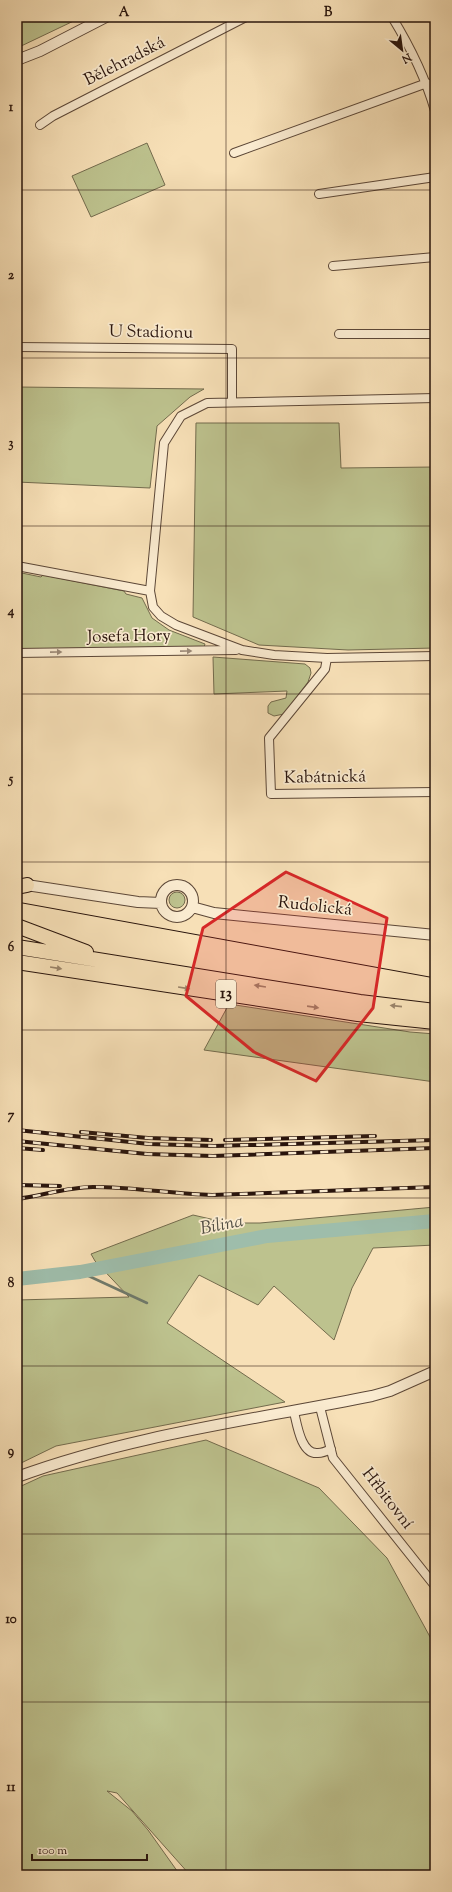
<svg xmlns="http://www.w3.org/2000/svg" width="452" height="1892" font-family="'Sorts Mill Goudy',serif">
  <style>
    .green { fill: #bdc28e; stroke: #736b4d }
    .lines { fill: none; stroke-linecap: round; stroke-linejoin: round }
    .stream { stroke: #6f796b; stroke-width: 2.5 }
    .river { stroke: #9ebdab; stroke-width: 14 }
    .minor-casing { stroke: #5c4737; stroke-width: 10 }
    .tertiary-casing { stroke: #5c4737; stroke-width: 12 }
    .trunk-casing { stroke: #29140c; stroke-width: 16 }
    .minor { stroke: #faebd0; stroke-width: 8 }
    .tertiary { stroke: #faebd0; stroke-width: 10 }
    .trunk { stroke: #f7e0b7; stroke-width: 14 }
    .tram { stroke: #29140c; stroke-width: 1 }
    .rail-casing { stroke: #29140c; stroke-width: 4 }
    .rail { stroke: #faebd0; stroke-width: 2.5; stroke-dasharray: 8; stroke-linecap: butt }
    .oneway { fill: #9c8a78 }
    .oneway2 { fill: #9a846a }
    .marked { fill: #d62828; fill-opacity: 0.2; stroke: #d62828; stroke-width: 3; stroke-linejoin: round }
    .grid { fill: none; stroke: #29140c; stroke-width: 1; stroke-opacity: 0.55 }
    .labels { text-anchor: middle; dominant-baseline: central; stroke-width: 3.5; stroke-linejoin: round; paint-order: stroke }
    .shield { fill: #faebd0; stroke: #685447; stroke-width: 1 }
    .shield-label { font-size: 16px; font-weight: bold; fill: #29140c }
    .street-label { font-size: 17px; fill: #29140c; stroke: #faebd0 }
    .water-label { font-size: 18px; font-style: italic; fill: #524f44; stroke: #faebd0 }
    .neatline { fill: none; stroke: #29140c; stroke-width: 1.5 }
    .grid-label { font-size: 13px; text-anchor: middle; font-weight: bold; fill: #29140c }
  </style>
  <rect width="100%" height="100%" fill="#f7e0b7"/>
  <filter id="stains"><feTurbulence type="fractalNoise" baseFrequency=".005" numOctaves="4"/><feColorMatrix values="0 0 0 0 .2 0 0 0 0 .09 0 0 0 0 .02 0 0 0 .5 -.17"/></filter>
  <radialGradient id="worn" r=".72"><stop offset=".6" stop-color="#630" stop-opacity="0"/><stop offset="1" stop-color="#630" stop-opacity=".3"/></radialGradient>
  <!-- green -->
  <path class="green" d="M17 17H82L17 48Z
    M147 143 165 185 91 217 72 176Z
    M17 387 204 389 190 397 157 426 150 488 17 482Z
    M196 423H339L341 468 435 467V648L348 650 259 645 193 617Z
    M17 572 41 577 43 575 124 591 126 594 142 598 152 618 169 630 205 644 204 647 17 649Z
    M213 657 305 664 310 668 311 673 308 682 284 714 274 716 268 713V706L271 702 286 698 287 691 214 694Z
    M169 900a8 8 0 1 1 16 0a8 8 0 1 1-16 0Z
    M229 1004 410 1032 435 1034V1082L204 1050Z
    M435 1207V1245L373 1248 352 1288 334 1340 274 1286 258 1305 199 1275 167 1323 285 1402 56 1446 17 1465V1300L129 1297 95 1261 91 1254 193 1215 228 1223H260Z
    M206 1440 319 1488 387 1558 435 1646V1875H190L117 1793 107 1791 132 1811 148 1830 180 1875H17V1488L43 1476Z"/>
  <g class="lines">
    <!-- stream -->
    <path class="stream" d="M80 1272 147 1303"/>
    <!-- river -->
    <path class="river" d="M17 1279 80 1272 267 1236 435 1221"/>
    <defs>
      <path id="minor" d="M392 17C411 48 425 76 435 111
        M40 125 53 116 246 17
        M234 153 427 83
        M319 194 435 177
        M333 266 435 257
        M339 334H435
        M17 347 232 349V402
        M17 566 150 591
        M17 653 236 650
        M435 656 327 658 325 669 269 738 271 794 435 792
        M327 658 274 655 242 650 176 625 161 616 153 607 150 591 164 443 181 416 207 403 435 398
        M320 1407 333 1458 435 1586
        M294 1412C297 1424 301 1455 318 1453 322 1453 327 1451 331 1449"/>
      <path id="tertiary" d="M17 60 40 51 106 17
        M20 884 138 902 161 903
        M161 901a16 16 0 1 1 32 0a16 16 0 1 1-32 0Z
        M192 907 214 913 435 935
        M17 1477C131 1435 253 1420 372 1396L390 1391 435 1371"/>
      <path id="trunk" d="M17 887 27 885
        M17 926 86 952
        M17 947 360 1002 435 1011
        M17 962 358 1014 435 1022"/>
    </defs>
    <!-- minor casing -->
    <use href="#minor" class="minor-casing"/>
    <!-- tertiary casing -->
    <use href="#tertiary" class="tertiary-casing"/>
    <!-- trunk casing -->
    <use href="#trunk" class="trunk-casing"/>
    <!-- minor -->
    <use href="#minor" class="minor"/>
    <!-- tertiary -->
    <use href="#tertiary" class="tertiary"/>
    <!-- trunk -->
    <use href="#trunk" class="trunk"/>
    <!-- tram -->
    <path class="tram" d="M17 902 435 978"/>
    <defs>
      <path id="rail" d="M17 1130 149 1144 214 1146 435 1140
        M81 1132 148 1138 211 1140
        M225 1140 375 1136
        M17 1141 147 1154 213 1156 435 1148
        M17 1148 43 1150
        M17 1185 60 1186
        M17 1199C42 1196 67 1187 93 1187 133 1187 173 1194 212 1195L435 1187"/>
    </defs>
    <!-- rail casing -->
    <use href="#rail" class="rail-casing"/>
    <!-- rail -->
    <use href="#rail" class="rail"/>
  </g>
  <!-- one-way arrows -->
  <defs><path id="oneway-solid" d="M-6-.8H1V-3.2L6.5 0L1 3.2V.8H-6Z"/></defs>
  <g class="oneway">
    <use href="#oneway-solid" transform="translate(186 651) rotate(-1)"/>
    <use href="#oneway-solid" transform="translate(56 652) rotate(-1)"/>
  </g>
  <g class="oneway2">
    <use href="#oneway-solid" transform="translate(56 968) rotate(9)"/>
    <use href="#oneway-solid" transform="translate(260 986) rotate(-171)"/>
    <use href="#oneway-solid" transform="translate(184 988) rotate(9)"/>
    <use href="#oneway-solid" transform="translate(396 1006) rotate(-174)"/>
    <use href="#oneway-solid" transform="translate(313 1007) rotate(8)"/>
  </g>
  <!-- marked area -->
  <path class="marked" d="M286 872 387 918 373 1008 316 1081 254 1052 186 996 203 928Z"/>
  <!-- grid -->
  <path class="grid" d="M226 17V1875M17 190H435M17 358H435M17 526H435M17 694H435M17 862H435M17 1030H435M17 1198H435M17 1366H435M17 1534H435M17 1702H435"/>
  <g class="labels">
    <!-- shield labels -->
    <rect class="shield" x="216" y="980" width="20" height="28" rx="3"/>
    <g class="shield-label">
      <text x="226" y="994">13</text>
    </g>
    <!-- street labels -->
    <g class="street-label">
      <text transform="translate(125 62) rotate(-27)">Bělehradská</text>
      <text transform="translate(151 333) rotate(1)">U Stadionu</text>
      <text transform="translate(129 637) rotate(-1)">Josefa Hory</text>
      <text transform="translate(325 778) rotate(-1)">Kabátnická</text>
      <text transform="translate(315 907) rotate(6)">Rudolická</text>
      <text transform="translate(387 1499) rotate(52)">Hřbitovní</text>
    </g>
    <!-- water labels -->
    <g class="water-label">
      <text transform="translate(222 1226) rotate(-11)">Bílina</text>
    </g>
  </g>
  <!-- margin -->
  <rect width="452" height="1892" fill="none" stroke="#f7e0b7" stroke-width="44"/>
  <!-- north arrow -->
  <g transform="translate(402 50) rotate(151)" stroke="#faebd0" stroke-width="3" paint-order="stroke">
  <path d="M0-3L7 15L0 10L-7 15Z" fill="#29140c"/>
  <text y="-6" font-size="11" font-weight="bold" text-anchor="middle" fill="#29140c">N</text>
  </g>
  <!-- scale -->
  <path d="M32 1854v6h115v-6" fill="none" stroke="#29140c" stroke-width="2"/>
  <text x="38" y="1854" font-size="12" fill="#29140c" stroke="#faebd0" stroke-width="3" paint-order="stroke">100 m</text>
  <rect x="22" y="22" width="408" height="1848" class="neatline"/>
  <g class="grid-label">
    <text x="124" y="16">A</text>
    <text x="328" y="16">B</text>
    <text x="11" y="111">1</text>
    <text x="11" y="279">2</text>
    <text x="11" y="447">3</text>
    <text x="11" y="615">4</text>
    <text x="11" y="783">5</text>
    <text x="11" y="951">6</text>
    <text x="11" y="1119">7</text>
    <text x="11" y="1287">8</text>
    <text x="11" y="1455">9</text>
    <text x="11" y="1623">10</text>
    <text x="11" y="1791">11</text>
  </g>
  <rect width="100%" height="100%" filter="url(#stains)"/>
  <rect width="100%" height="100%" fill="url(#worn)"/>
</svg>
